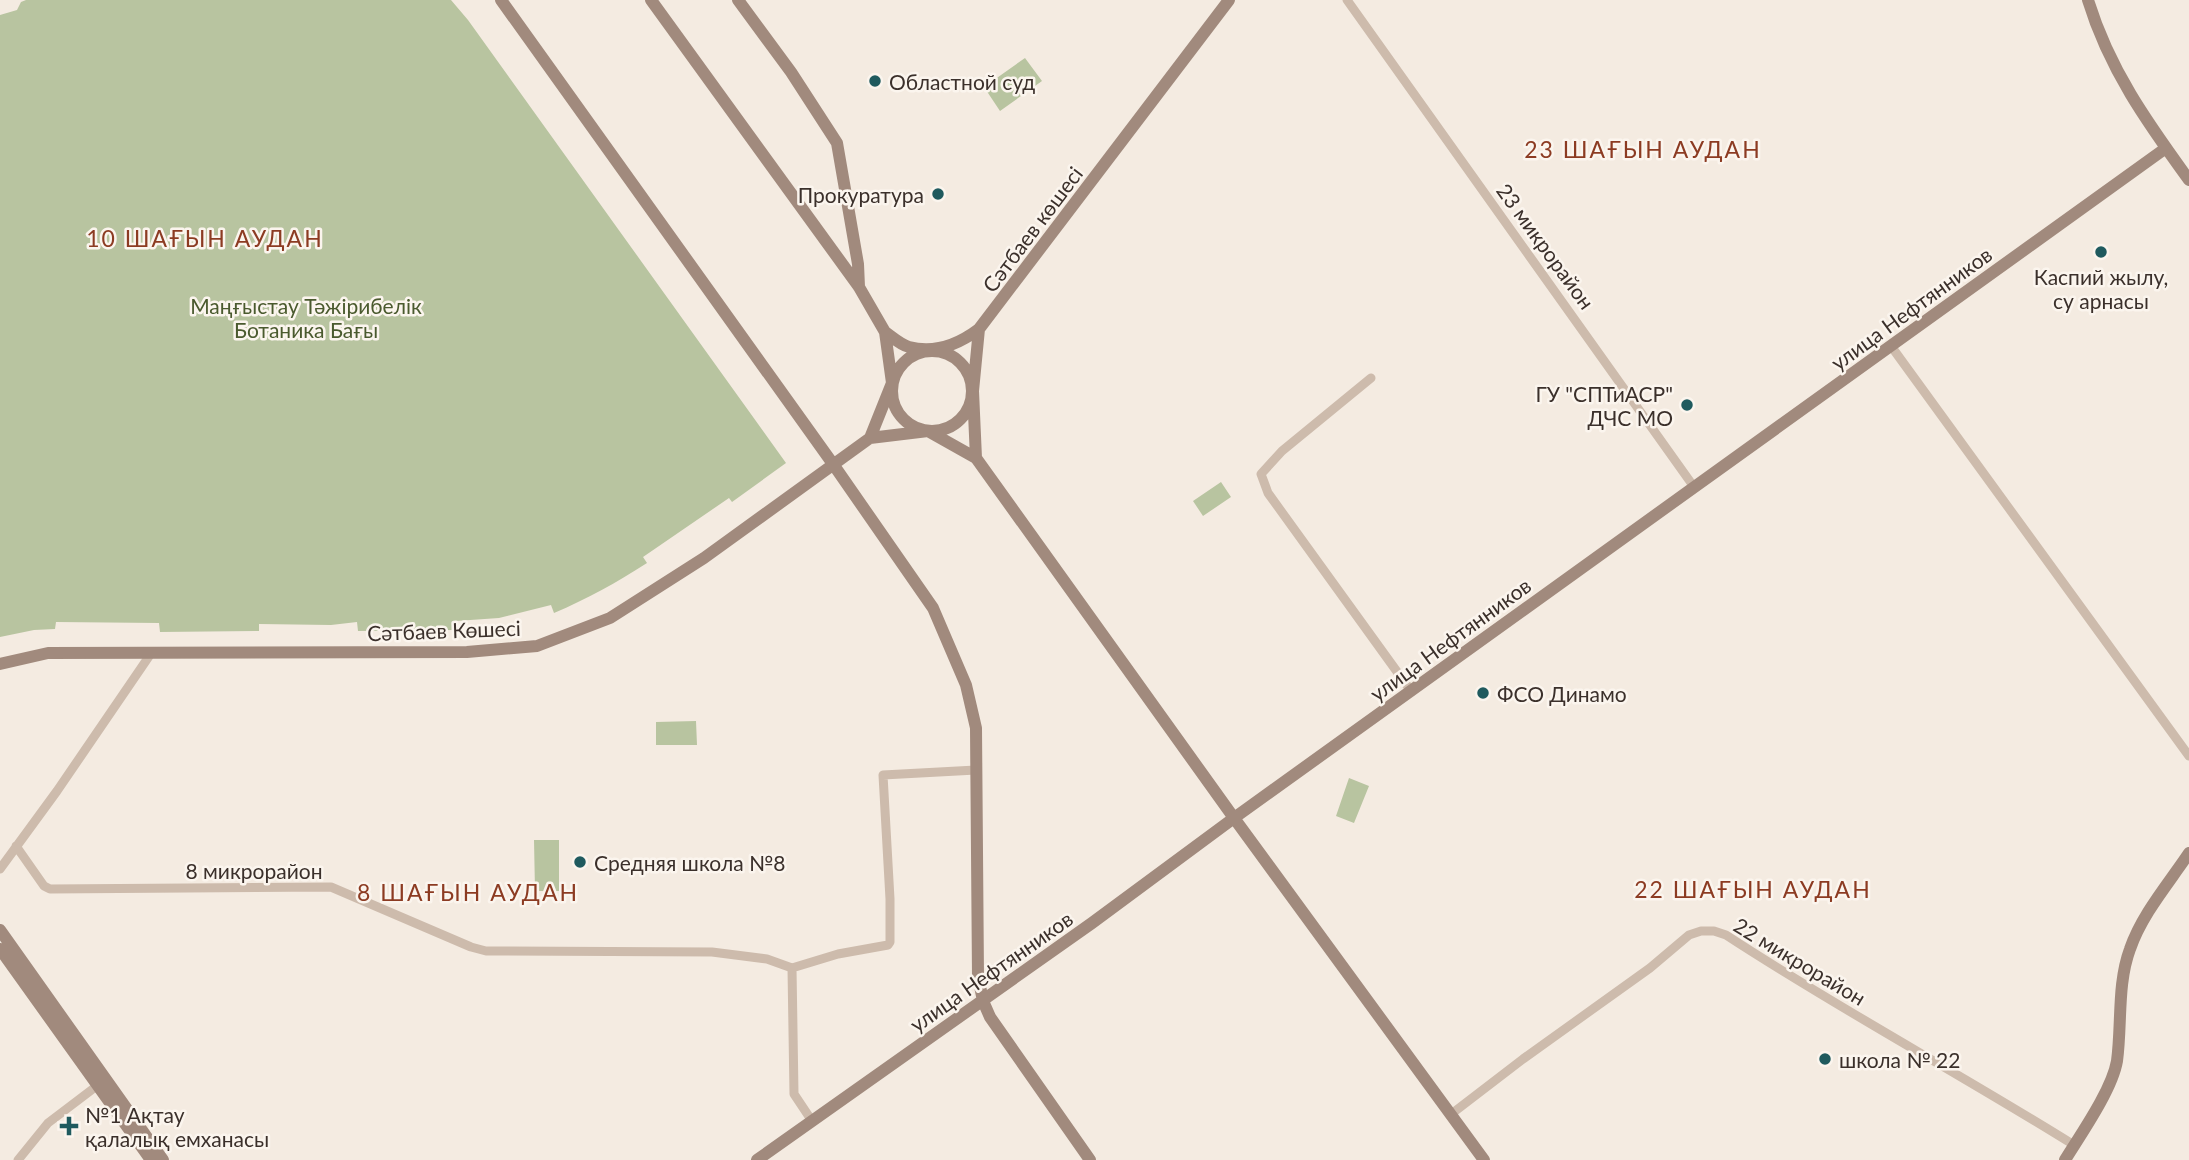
<svg xmlns="http://www.w3.org/2000/svg" width="2189" height="1160" font-family="Lato,sans-serif">
  <style>
    .green { fill: #b8c4a0 }
    .lines { fill: none; stroke-linecap: round; stroke-linejoin: round }
    .street { stroke: #cdbbac; stroke-width: 9 }
    .secondary { stroke: #a18a7d; stroke-width: 12 }
    .poi-dot { fill: #1f5a5e; stroke: #fbf5ee; stroke-width: 2.5 }
    .labels { text-anchor: middle; dominant-baseline: central; stroke-width: 5; stroke-linejoin: round; paint-order: stroke }
    .poi-label { font-size: 21px; fill: #3b302b; stroke: #fbf5ee; text-anchor: start }
    .street-label { font-size: 21px; fill: #3b302b; stroke: #fbf5ee }
    .park-label { font-size: 21px; fill: #4a5a2e; stroke: #fbf5ee }
    .neighbourhood-label { font-size: 23px; letter-spacing: 2px; fill: #8c3b22; stroke: #fbf5ee }
  </style>
  <rect width="100%" height="100%" fill="#f4ebe1"/>
  <!-- green -->
  <path class="green" d="M26 0H451L468 20 786 463 732 502 729 498 643 557 647 563C616 583 587 599 554 613L551 605 499 618 456 621 455 630 358 631 357 622 331 625 259 624V631L160 632 159 623 56 622 55 629 34 630 0 637V15L17 10 21 2Z
    M1025 58 1042 81 1000 111 984 87Z
    M1221 482 1231 497 1203 516 1193 501Z
    M696 721 697 745H656V722Z
    M1349 778 1369 786 1354 823 1336 816Z
    M534 840H559V891H535Z"/>
  <g class="lines">
    <!-- street -->
    <path class="street" d="M1347 0 1694 487
      M1891 346 2189 756
      M1371 378 1282 451 1261 474 1268 493 1411 691
      M16 846 44 886 50 889 331 887 471 947 486 951 712 952 767 959 792 968
      M0 869 57 791 152 652
      M1450 1115 1523 1059 1650 968 1689 935 1701 931H1714L1726 935C1839 1009 1959 1073 2074 1145
      M812 1121 794 1094 792 968 838 954 888 945 890 942V899L883 775 976 770
      M18 1160 48 1123 102 1082"/>
    <!-- secondary -->
    <path class="secondary" d="M501 0 833 464 933 608 966 685 976 728 978 976 983 1001 990 1017 1090 1160
      M651 0 859 287 885 332 892 383 870 438
      M738 0 791 72 837 143 858 264 859 287
      M2088 0C2109 69 2147 122 2189 180
      M885 332C892 337 901 345 909 347 935 354 959 344 979 329L1229 0
      M892 391a40 40 0 1 1 80 0a40 40 0 1 1-80 0Z
      M976 458 973 391 979 329
      M0 664 48 653 467 652 537 646 610 618 704 558 870 438 928 431 976 458 1234 818 1484 1160
      M0 930 163 1160
      M0 949 151 1160
      M757 1160 1092 923 1234 818 2166 148
      M2065 1160C2081 1134 2112 1090 2117 1061 2122 1024 2117 984 2130 949 2142 914 2169 883 2189 853"/>
  </g>
  <!-- markers -->
  <g class="poi-dot">
    <circle cx="875" cy="81" r="7"/>
    <circle cx="938" cy="194" r="7"/>
    <circle cx="2101" cy="252" r="7"/>
    <circle cx="1687" cy="405" r="7"/>
    <circle cx="1483" cy="693" r="7"/>
    <circle cx="580" cy="862" r="7"/>
    <circle cx="1825" cy="1059" r="7"/>
    <path d="M65.5 1115.5h7v7h7v7h-7v7h-7v-7h-7v-7h7z"/>
  </g>
  <g class="labels">
    <!-- poi labels -->
    <g class="poi-label">
      <text x="889" y="81">Областной суд</text>
      <text x="924" y="194" text-anchor="end">Прокуратура</text>
      <text x="2101" y="276" text-anchor="middle">Каспий жылу,<tspan x="2101" dy="24">су арнасы</tspan></text>
      <text x="1673" y="393" text-anchor="end">ГУ "СПТиАСР"<tspan x="1673" dy="24">ДЧС МО</tspan></text>
      <text x="1497" y="693">ФСО Динамо</text>
      <text x="594" y="862">Средняя школа №8</text>
      <text x="1839" y="1059">школа № 22</text>
      <text x="85" y="1114">№1 Ақтау<tspan x="85" dy="24">қалалық емханасы</tspan></text>
    </g>
    <!-- street labels -->
    <g class="street-label">
      <text transform="translate(1032 229) rotate(-53)">Сәтбаев көшесі</text>
      <text transform="translate(1546 246) rotate(54)">23 микрорайон</text>
      <text transform="translate(1911 308) rotate(-36)">улица Нефтянников</text>
      <text transform="translate(444 630) rotate(-2)">Сәтбаев Көшесі</text>
      <text transform="translate(1450 639) rotate(-36)">улица Нефтянников</text>
      <text x="254" y="870">8 микрорайон</text>
      <text transform="translate(1800 961) rotate(31)">22 микрорайон</text>
      <text transform="translate(991 971) rotate(-35)">улица Нефтянников</text>
    </g>
    <!-- park labels -->
    <g class="park-label">
      <text x="306" y="305">Маңғыстау Тәжірибелік<tspan x="306" dy="24">Ботаника Бағы</tspan></text>
    </g>
    <!-- neighbourhood labels -->
    <g class="neighbourhood-label">
      <text x="1643" y="149">23 ШАҒЫН АУДАН</text>
      <text x="205" y="238">10 ШАҒЫН АУДАН</text>
      <text x="1753" y="889">22 ШАҒЫН АУДАН</text>
      <text x="468" y="892">8 ШАҒЫН АУДАН</text>
    </g>
  </g>
</svg>
